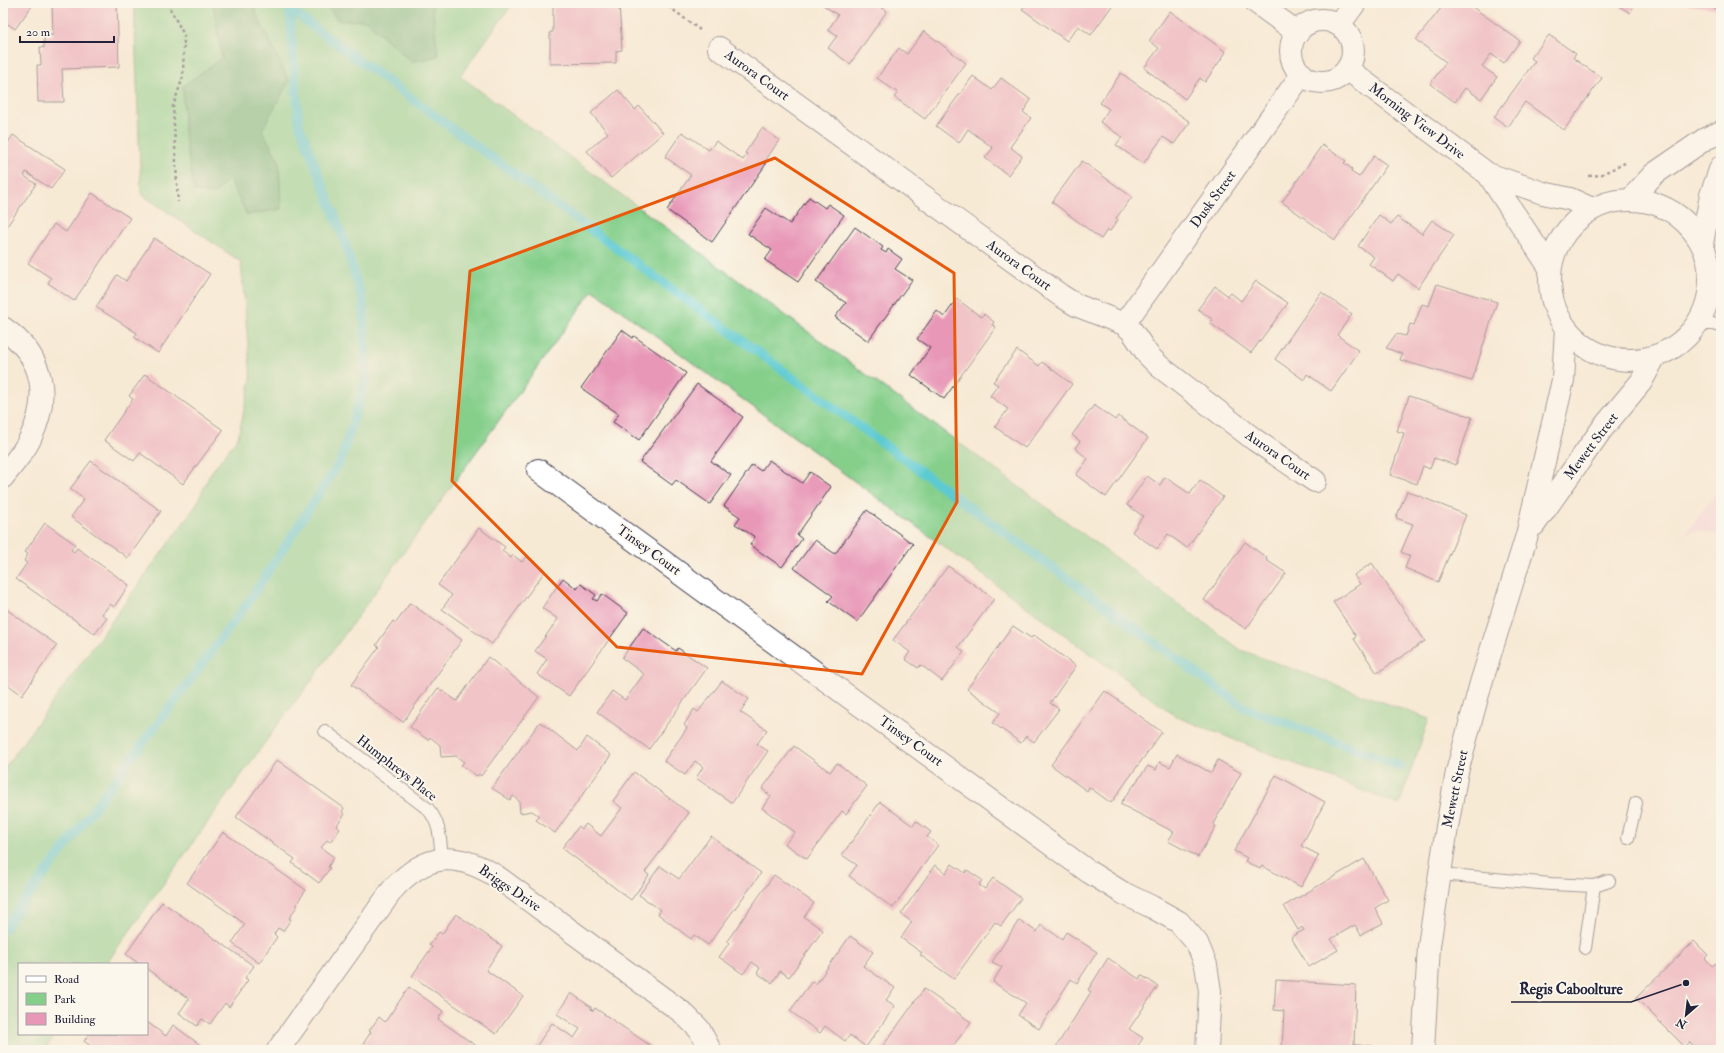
<svg xmlns="http://www.w3.org/2000/svg" width="1724" height="1053" font-family="'IM FELL Double Pica',serif">
  <style>
    .built { fill: #f4cfdc }
    .green { fill: #85cf8b; stroke: #547863 }
    .forest { fill: #6cb277; stroke: #476a59 }
    .lines { fill: none; stroke-linecap: round; stroke-linejoin: round }
    .stream { stroke: #5dcad1; stroke-width: 9 }
    .building { fill: #e897b7 }
    .service-casing { stroke: #424052; stroke-width: 14 }
    .minor-casing { stroke: #424052; stroke-width: 24 }
    .secondary-casing { stroke: #424052; stroke-width: 24 }
    .path { stroke: #424052; stroke-width: 2.5; stroke-dasharray: 3 3; stroke-linecap: butt }
    .service { stroke: #fff; stroke-width: 12 }
    .minor { stroke: #fff; stroke-width: 22 }
    .secondary { stroke: #fff; stroke-width: 22 }
    .marked { fill: none; stroke: #e8590c; stroke-width: 3; stroke-linejoin: round }
    .labels { text-anchor: middle; dominant-baseline: central; stroke-width: 4; stroke-linejoin: round; paint-order: stroke }
    .street-label { font-size: 14px; fill: #22223b; stroke: #fbf7ec }
    .leader { fill: none; stroke: #22223b; stroke-width: 1.5 }
    .callout-dot { fill: #22223b; stroke: #fbf7ec; stroke-width: 1.5 }
    .callout-label { font-size: 15px; text-anchor: middle; font-weight: bold; fill: #22223b; stroke: #fbf7ec; stroke-width: 4; stroke-linejoin: round; paint-order: stroke }
  </style>
  <rect width="100%" height="100%" fill="#fbf7ec"/>
  <filter id="ink" filterUnits="userSpaceOnUse"><feTurbulence type="fractalNoise" baseFrequency=".025" numOctaves="2"/><feDisplacementMap in="SourceGraphic" scale="8" xChannelSelector="R" yChannelSelector="G"/><feConvolveMatrix kernelMatrix="1 2 1 2 8 2 1 2 1" color-interpolation-filters="sRGB"/></filter>
  <filter id="wash" filterUnits="userSpaceOnUse"><feTurbulence type="fractalNoise" baseFrequency=".012" numOctaves="4" result="noise"/><feDisplacementMap in="SourceGraphic" scale="16" xChannelSelector="R" yChannelSelector="G"/><feGaussianBlur stdDeviation="0.9" result="paint"/><feColorMatrix in="noise" values="0 0 0 0 0 0 0 0 0 0 0 0 0 0 0 0 0 1.4 0 .05"/><feComposite in="paint" operator="in"/></filter>
  <g filter="url(#wash)">
    <rect width="100%" height="100%" fill="#f7ead5"/>
    <!-- built -->
    <path class="built" d="M1721 487V536L1700 530 1685 534Z"/>
    <!-- green -->
    <path class="green" d="M134 3H513L460 76 1241 650 1429 719 1399 805 1177 717 593 290 306 688 276 727 106 964H19V1034H56L45 1050H3V770L195 507 210 474 238 437 251 379 241 262 141 194Z"/>
    <!-- forest -->
    <path class="forest" d="M213 3H255V11L289 81 262 130 279 161 281 209 247 215 229 179 214 194 194 191 184 132 183 86 222 58Z
      M329 3H432L438 56 411 62 366 20 339 21 327 7Z"/>
    <g class="lines">
      <!-- stream -->
      <path class="stream" d="M289 9 1243 707 1401 766
        M3 930 249 601 341 460 366 379 363 302 342 234 299 124 289 3"/>
    </g>
    <g id="blocks">
      <!-- building -->
      <path class="building" d="M3 3H34L15 29 8 24 3 31Z
        M52 3H117L119 67 62 69 64 102H38L37 65H41L40 47 44 48V36L53 35Z
        M553 3H619L622 50 616 51V63L550 64V32H553Z
        M820 3H875L887 11 850 64 828 48 837 36 828 30 838 15Z
        M1027 3H1114L1091 35 1078 26 1067 41 1022 9Z
        M1445 3H1467L1520 41 1504 63 1491 54 1482 66 1497 77 1481 99 1465 88 1455 102 1430 84 1446 62 1416 40Z
        M1614 3H1636L1630 13Z
        M1688 3H1721V9L1688 5Z
        M1170 11 1226 52 1205 82 1200 78 1185 99 1144 68 1159 48 1149 41Z
        M924 31 966 63 925 119 894 97 898 93 877 78 899 48 907 54Z
        M1549 35 1576 54 1573 58 1602 78 1564 130 1525 102 1508 127 1494 117 1535 61 1531 58Z
        M1121 73 1190 122 1174 144 1163 137 1143 164 1116 145 1122 137 1100 122 1109 109 1100 103Z
        M973 76 992 90 1001 78 1031 100 1023 112 1031 118 1010 147 1022 156 1008 175 985 158 993 148 968 129 959 143 936 126Z
        M618 90 635 110 639 106 663 133 611 178 587 151 608 133 591 113Z
        M762 128 779 140 764 163 766 164 712 242 667 210 691 175 665 157 682 132 709 150 716 141 743 160 747 154 745 153Z
        M13 135 65 169 51 189 26 172 24 176 36 184 3 232V142L7 144Z
        M1322 145 1346 161 1344 163 1352 169 1351 172 1359 177 1374 156 1387 165 1335 240 1282 202Z
        M1082 161 1132 197 1116 218 1118 220 1110 231 1107 230 1101 239 1052 202Z
        M92 193 130 218 74 301 48 283 51 278 28 263 54 224 66 232Z
        M809 197 825 208 828 204 844 215 798 282 765 260 772 250 748 234 766 208 790 224Z
        M1379 215 1391 224 1397 217 1422 234 1432 220 1454 235 1418 288 1398 274 1393 281 1369 264 1374 257 1358 246Z
        M855 227 883 247 881 250 886 253 888 249 902 259 895 269 912 280 868 341 835 317 846 303 816 282Z
        M154 238 210 274 158 353 134 337 137 333 96 307 117 275 126 281Z
        M1256 281 1288 303 1251 353 1210 323 1213 320 1198 309 1215 286 1228 296 1231 293 1241 301Z
        M1437 284 1497 302 1472 381 1400 360 1402 354 1386 348 1396 334 1406 336 1410 324 1414 325 1422 304 1429 306Z
        M1321 292 1352 314 1337 335 1359 351 1331 391 1307 374 1304 380 1275 359Z
        M957 299 981 317 984 314 994 322 992 325 996 327 944 399 911 375 930 348 917 339 937 311 944 317Z
        M622 330 633 338 634 336 686 373 639 440 613 422 619 414 581 388Z
        M1017 350 1039 366 1042 362 1072 384 1025 448 995 427 1008 409 990 396 998 385 993 382Z
        M145 374 223 430 183 484 140 453 134 461 104 440 133 399 129 396Z
        M697 384 743 417 711 461 731 475 710 504 676 480 672 485 640 462Z
        M1409 396 1472 417 1456 465 1434 458 1430 469 1423 466 1417 484 1390 475 1404 433 1397 431Z
        M1094 405 1115 420 1118 416 1148 438 1106 497 1076 475 1088 459 1075 448 1080 441 1072 435Z
        M769 460 802 483 810 472 831 487 797 535 802 539 782 567 750 545 755 537 735 524 740 517 724 506 752 465 761 471Z
        M91 461 161 511 128 558 71 517 84 499 70 489Z
        M1147 476 1160 485 1165 477 1190 494 1200 480 1223 497 1187 548 1168 534 1157 549 1132 532 1143 516 1127 505Z
        M1407 491 1466 515 1438 582 1405 568 1410 556 1401 552 1413 524 1396 518Z
        M867 510 913 544 857 622 828 601 833 596 794 568 815 540 835 554Z
        M45 523 75 544 71 550 74 552 77 548 129 585 114 607 110 604 102 614 107 618 95 634 16 579 27 563 24 561 28 554 25 552Z
        M479 528 505 547 502 551 511 558 513 555 522 562 526 557 545 571 492 644 442 609 452 595 438 585Z
        M1245 542 1267 558 1266 560 1286 573 1246 629 1204 600Z
        M1372 563 1425 641 1377 673 1354 639 1356 636 1333 602 1360 584 1354 575Z
        M948 566 994 599 958 647 964 652 942 681 921 665 918 668 905 659 910 652 893 640Z
        M563 578 577 589 581 584 596 595 593 599 597 601 602 594 628 613 569 696 537 674 547 659 535 651 558 619 542 608Z
        M410 603 462 640 403 722 351 685 379 647 376 645 393 621 396 623Z
        M3 607 57 645 22 695 3 681Z
        M1013 626 1031 638 1034 635 1076 666 1050 703 1059 709 1034 742 1026 736 1021 743 993 723 1000 713 967 689Z
        M643 628 676 651 678 648 707 668 649 749 597 712 612 691 625 700 644 674 622 658Z
        M488 657 539 697 481 776 479 774 477 776 461 765 464 762 456 756 441 757 440 745 430 737 428 740 410 727 438 688 457 701Z
        M722 681 749 699 740 712 767 730 757 744 768 751 732 803 696 778 703 767 695 761 685 775 664 761 687 728 684 725 694 709 698 712Z
        M1105 691 1162 732 1111 803 1089 787 1087 791 1051 765Z
        M540 722 578 751 587 737 611 755 555 833 536 820 539 816 532 811 520 813 519 801 513 796 510 800 492 788Z
        M794 746 830 772 837 763 867 786 846 814 842 811 807 859 785 844 795 832 762 808 771 796 762 789Z
        M1177 754 1211 773 1218 760 1241 773 1213 824 1216 826 1198 857 1168 841 1174 832 1120 804 1148 766 1156 770 1159 762 1170 767Z
        M277 760 344 808 342 812 345 814 336 826 340 829 330 842 327 840 321 848 334 857 328 867 330 868 319 883 292 863 295 859 236 817Z
        M634 772 689 813 645 872 649 875 631 900 562 848 579 826 582 829 586 824 601 836 622 808 613 801Z
        M1276 775 1325 802 1301 846 1319 855 1301 887 1262 866 1260 869 1245 861 1247 858 1234 851Z
        M880 802 913 826 916 821 931 832 927 837 938 845 893 908 849 876 857 865 842 855Z
        M223 832 306 890 296 904 298 905 289 918 291 919 283 931 278 928 274 934 277 937 259 963 232 943 245 924 187 883Z
        M711 836 761 873 708 945 694 935 691 939 658 914 661 910 639 895 660 866 679 879Z
        M1364 859 1388 900 1375 908 1383 923 1361 935 1355 925 1331 939 1338 950 1309 967 1291 937 1304 930 1302 927 1298 930 1284 906Z
        M952 864 965 873 967 870 982 880 979 885 985 889 993 878 1021 898 1001 926 995 922 954 979 920 955 922 953 901 938 912 922 901 914 935 865 946 873Z
        M774 875 814 903 804 917 823 930 789 977 780 971 772 983 757 973 760 968 752 962 743 974 719 957 729 943 727 941Z
        M162 902 254 966 245 978 248 980 229 1007 225 1003 210 1024 202 1019 197 1026 179 1013 189 999 147 969V964H139L126 954Z
        M456 914 502 946 486 970 523 996 496 1034 412 976 432 947 429 945 439 932 442 934Z
        M1019 920 1037 932 1041 925 1062 939 1066 932 1097 952 1077 983 1071 979 1039 1029 1018 1015 1026 1003 993 982 1002 967 992 962Z
        M850 936 873 952 863 966 895 988 886 1000 895 1006 866 1047 850 1035 845 1041 825 1026 820 1033 790 1011 812 981 816 984Z
        M1694 941 1708 955 1705 958 1712 966 1716 963 1721 968V1050H1697L1690 1042 1685 1047 1636 998Z
        M1108 958 1139 979 1141 975 1158 986 1129 1029 1143 1038 1135 1050H1054L1091 992 1088 990Z
        M1276 980 1356 985 1354 1045 1373 1046V1050H1282L1284 1011 1274 1010Z
        M409 987 443 1011 438 1019 482 1050H359L371 1032 369 1031 379 1017 385 1022Z
        M924 989 971 1022 950 1050H880Z
        M571 993 591 1007V1009L593 1011 595 1008 651 1046 648 1050H534L552 1023 574 1038 580 1029 557 1014Z
        M147 1022 166 1036 173 1025 203 1047 200 1050H96L84 1041 89 1034H147Z"/>
    </g>
  </g>
  <g filter="url(#ink)">
    <use href="#blocks" fill-opacity="0" stroke="#424052" stroke-width="1"/>
    <g class="lines">
      <defs>
        <path id="service" d="M1709 269 1721 278
          M1697 324H1713L1721 326
          M325 731 428 809C441 824 440 841 442 860
          M1628 838 1636 803
          M1440 874 1551 884 1594 886 1609 881
          M1585 948 1594 886"/>
        <path id="minor" d="M1257 3 1298 33
          M1291 51a31 31 0 1 1 62 0a31 31 0 1 1-62 0Z
          M1339 25 1355 3
          M719 48 1060 295 1076 305 1124 324 1132 331 1148 355 1159 366 1255 440 1315 481
          M1347 69 1488 174 1550 268
          M1488 174 1543 193 1570 199 1592 209
          M1124 324 1302 74
          M3 328C44 356 51 396 30 439 24 452 12 465 3 477
          M538 470 1089 872 1123 893 1152 907 1179 922 1197 943 1206 965 1210 991 1207 1050
          M278 1050 393 889C426 853 455 851 496 876L683 1013 699 1029 710 1050"/>
        <path id="secondary" d="M1630 200 1654 174 1705 139 1721 132
          M1550 280a80 80 0 1 1 160 0a80 80 0 1 1-160 0Z
          M1702 244 1711 195 1721 167
          M1534 525 1602 429 1641 382 1655 356
          M1423 1050 1429 946 1447 827 1457 772 1481 683 1527 535 1563 380 1566 328"/>
      </defs>
      <!-- service casing -->
      <use href="#service" class="service-casing"/>
      <!-- minor casing -->
      <use href="#minor" class="minor-casing"/>
      <!-- secondary casing -->
      <use href="#secondary" class="secondary-casing"/>
      <!-- path -->
      <path class="path" d="M167 3 184 35 183 77 173 106 178 202
        M664 3 700 30
        M1589 176 1600 175 1625 163"/>
      <!-- service -->
      <use href="#service" class="service"/>
      <!-- minor -->
      <use href="#minor" class="minor"/>
      <!-- secondary -->
      <use href="#secondary" class="secondary"/>
    </g>
  </g>
  <!-- marked area -->
  <path d="M0 0H1724V1053H0ZM775 158 954 273 957 502 862 674 617 647 452 481 470 271Z" fill="#f7ead5" fill-opacity=".55" fill-rule="evenodd"/>
  <path class="marked" d="M775 158 954 273 957 502 862 674 617 647 452 481 470 271Z"/>
  <g class="labels">
    <!-- street labels -->
    <g class="street-label">
      <text transform="translate(757 75) rotate(36)">Aurora Court</text>
      <text transform="translate(1417 121) rotate(37)">Morning View Drive</text>
      <text transform="translate(1213 199) rotate(-54)">Dusk Street</text>
      <text transform="translate(1019 265) rotate(36)">Aurora Court</text>
      <text transform="translate(1591 446) rotate(-53)">Mewett Street</text>
      <text transform="translate(1278 455) rotate(35)">Aurora Court</text>
      <text transform="translate(649 550) rotate(36)">Tinsey Court</text>
      <text transform="translate(911 741) rotate(36)">Tinsey Court</text>
      <text transform="translate(397 768) rotate(38)">Humphreys Place</text>
      <text transform="translate(1455 789) rotate(-78)">Mewett Street</text>
      <text transform="translate(510 888) rotate(34)">Briggs Drive</text>
    </g>
  </g>
  <!-- callouts -->
  <path class="leader" d="M1686 983L1631 1002H1511"/>
  <circle class="callout-dot" cx="1686" cy="983" r="4"/>
  <g class="callout-label">
    <text x="1571" y="994">Regis Caboolture</text>
  </g>
  <!-- margin -->
  <rect width="1724" height="1053" fill="none" stroke="#fbf7ec" stroke-width="16"/>
  <!-- legend -->
  <rect x="18" y="963" width="130" height="72" fill="#fbf7ec" stroke="#a4a2a5"/>
  <rect x="26" y="976" width="20" height="6" fill="#ffffff" stroke="#a4a2a5"/>
  <text x="54" y="983" font-size="12" fill="#22223b">Road</text>
  <rect x="26" y="993" width="20" height="12" fill="#85cf8b" stroke="#a4a2a5"/>
  <text x="54" y="1003" font-size="12" fill="#22223b">Park</text>
  <rect x="26" y="1013" width="20" height="12" fill="#e897b7" stroke="#a4a2a5"/>
  <text x="54" y="1023" font-size="12" fill="#22223b">Building</text>
  <!-- north arrow -->
  <g transform="translate(1686 1015) rotate(208)" stroke="#fbf7ec" stroke-width="3" paint-order="stroke">
  <path d="M0-3L7 15L0 10L-7 15Z" fill="#22223b"/>
  <text y="-6" font-size="11" font-weight="bold" text-anchor="middle" fill="#22223b">N</text>
  </g>
  <!-- scale -->
  <path d="M20 36v6h94v-6" fill="none" stroke="#22223b" stroke-width="2"/>
  <text x="26" y="36" font-size="12" fill="#22223b" stroke="#fbf7ec" stroke-width="3" paint-order="stroke">20 m</text>
</svg>
